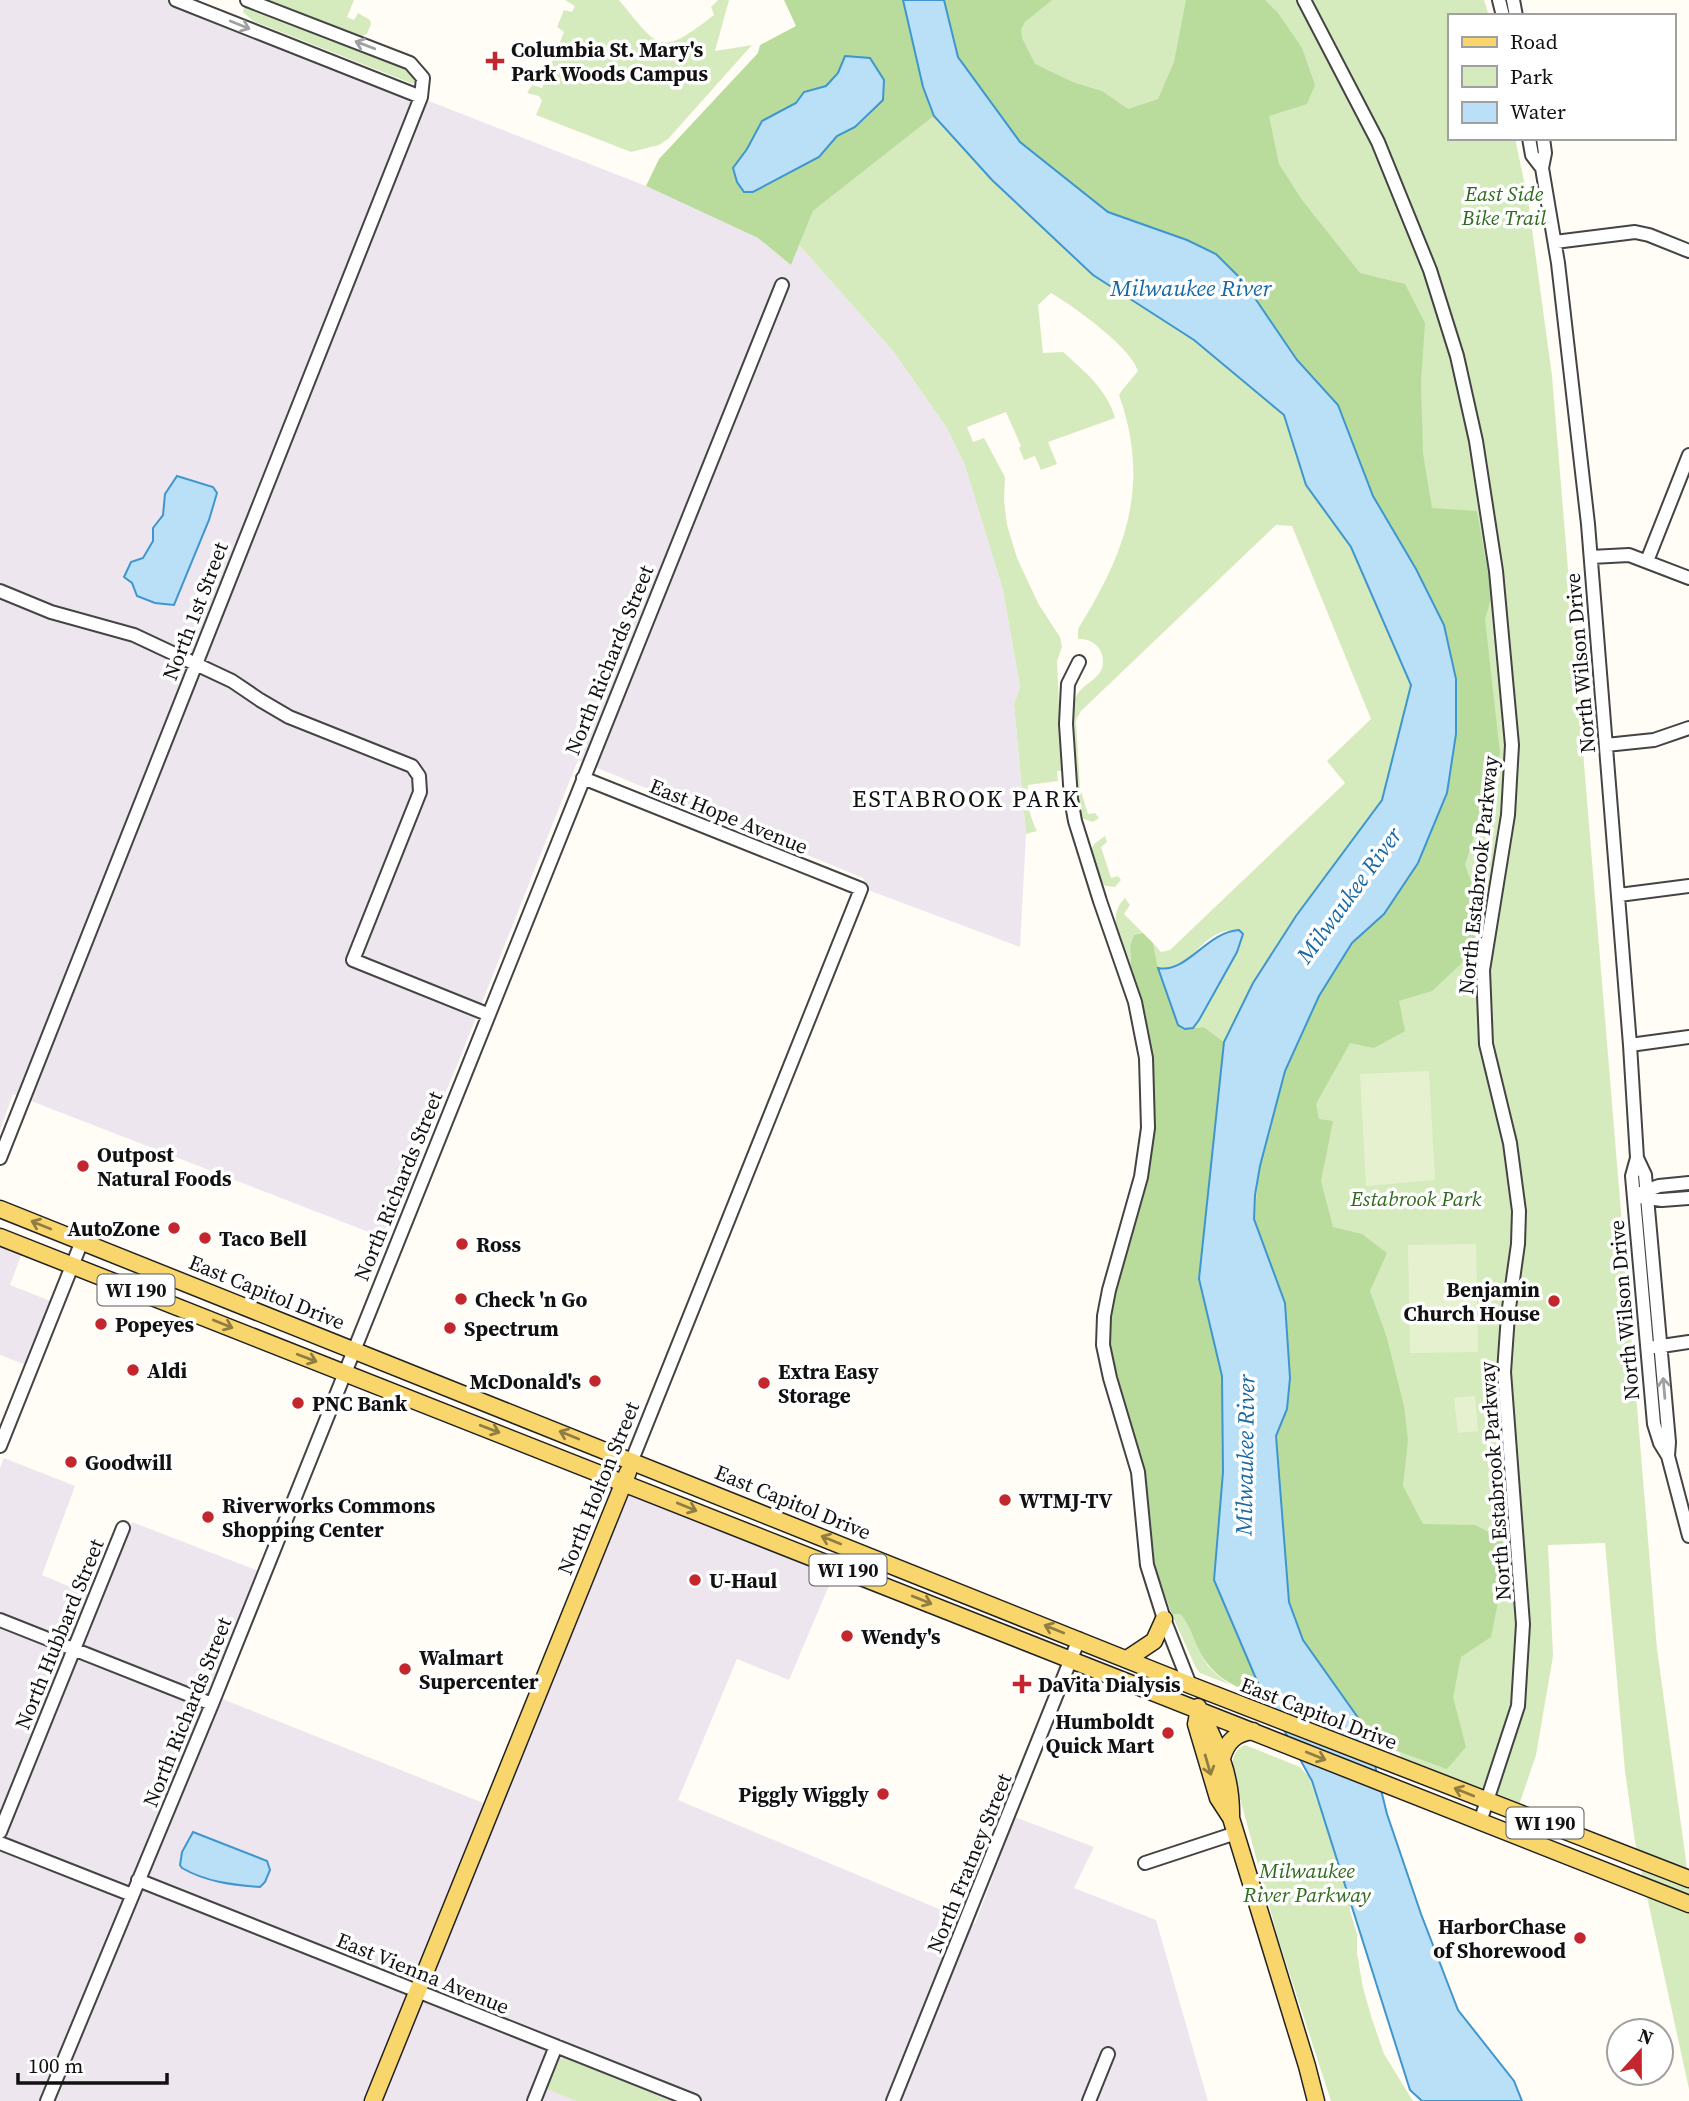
<svg xmlns="http://www.w3.org/2000/svg" width="1689" height="2101" font-family="'Source Serif 4',serif">
  <style>
    .industrial { fill: #eee6ef }
    .green { fill: #d5ebbd }
    .forest { fill: #b9dc9c; fill-rule: evenodd }
    .pitch { fill: #e6f2cf }
    .water { fill: #b9e0f7; stroke: #3f96cf; stroke-width: 2 }
    .lines { fill: none; stroke-linecap: round; stroke-linejoin: round }
    .minor-casing { stroke: #444; stroke-width: 16 }
    .major-casing { stroke: #222; stroke-width: 19 }
    .minor { stroke: #fff; stroke-width: 12 }
    .major { stroke: #f9d66b; stroke-width: 16 }
    .oneway { stroke: #a0a0a0 }
    .oneway2 { stroke: #917d42 }
    .poi-dot { fill: #c4262e; stroke: #fff; stroke-width: 2.5 }
    .labels { text-anchor: middle; dominant-baseline: central; stroke-width: 7; stroke-linejoin: round; paint-order: stroke }
    .shield { fill: #fff; stroke: #585858; stroke-width: 2 }
    .shield-label { font-size: 19px; font-weight: bold; fill: #111 }
    .poi-label { font-size: 21px; font-weight: bold; fill: #111; stroke: #fff; text-anchor: start }
    .park-label { font-size: 21px; font-style: italic; fill: #2f6b1f; stroke: #fff }
    .street-label { font-size: 21px; fill: #111; stroke: #fff }
    .water-label { font-size: 23px; font-style: italic; fill: #1768a6; stroke: #fff }
    .quarter-label { font-size: 24px; letter-spacing: 2px; fill: #111; stroke: #fff }
  </style>
  <rect width="100%" height="100%" fill="#fffdf5"/>
  <!-- industrial -->
  <path class="industrial" d="M0 0H170L646 186 758 238 791 265 799 245 893 351 947 428 965 466 1003 590 1020 687 1014 704 1026 834 1020 947 868 890 863 878 578 760 458 1063 384 1238 13 1094 0 1130Z
    M0 1241 23 1250 10 1285 53 1302 26 1365 0 1355Z
    M4 1458 75 1486 42 1575 101 1600 132 1522 269 1575 220 1698 501 1810 630 1492 834 1574 789 1680 737 1659 678 1800 975 1924 1015 1817 1094 1847 1074 1888 1156 1920 1208 2101H0V1468Z"/>
  <!-- green -->
  <path class="green" d="M267 0H354L347 17 354 20 358 13 370 20 371 24 367 34 360 37Z
    M565 0H619C660 50 660 57 714 15L711 7 718 0H729L715 51 752 45 668 139 659 145 631 152 536 115 542 101 539 96 527 93 532 85 542 88 564 32 557 27 564 10 572 12 575 6Z
    M944 0H1484L1489 16H1449V138H1515L1528 200 1552 376 1657 1649 1689 1883V2089L1635 1842 1625 1771 1605 1543 1548 1545 1553 1656 1536 1755 1519 1805 1401 1757 1399 1752 1370 1741 1254 1219 1255 1195 1260 1166 1447 793 1373 496 958 57Z
    M244 8H254L403 66 410 72 415 81 413 84 253 21 243 12Z
    M934 116 992 180 1093 275 1194 340 1284 415 1306 485 1351 547 1411 685 1382 800 1296 916 1253 983 1224 1042 1204 1027 1193 1028 1237 952 1243 934C1238 933 1230 930 1226 931 1199 936 1188 974 1158 968L1153 943 1161 952 1170 950 1345 783 1327 761 1371 719 1292 526 1276 525 1081 711 1076 720 1080 788 1088 814 1095 813 1099 818 1093 822 1081 818C1077 794 1068 719 1075 699 1081 682 1103 681 1103 661 1103 647 1091 638 1078 639V629C1126 552 1151 485 1119 395L1123 389 1138 371C1131 347 1073 306 1051 293L1038 305 1043 353 1063 352C1084 371 1107 389 1115 418L1048 442 1057 464 1041 470 1035 456 1024 460 1019 448 1021 446 1006 412 967 427 973 442 984 438 1005 477 1004 501 1007 525 1017 558 1039 605 1060 637 1062 647 1057 661 1062 771H1057L1058 781 1028 785C1026 802 1030 817 1037 831L1026 834 1014 704 1020 687 1003 590 965 466 947 428 893 351 799 245 813 211Z
    M1105 836 1107 842 1101 847 1111 878 1118 876 1121 880 1115 887 1105 886 1099 878 1090 852 1094 844Z
    M1125 898 1130 905 1124 914 1143 933 1134 935 1130 945 1131 967C1122 945 1105 917 1125 898Z
    M1180 1614C1194 1629 1196 1649 1208 1666 1214 1673 1223 1680 1231 1685L1200 1673 1196 1668 1172 1615Z
    M1245 1745 1300 1767 1309 1777 1329 1836 1352 1889 1350 1911 1357 1934V1953L1363 1988 1372 2019 1384 2054 1413 2101H1331L1278 1938 1232 1769C1233 1757 1234 1750 1245 1745Z
    M564 2058 671 2101H577L547 2089 559 2060Z"/>
  <!-- forest -->
  <path class="forest" d="M784 0H903L923 87 934 116 813 211 791 265 758 238 646 186 659 159 758 53 760 45 796 26ZM838 73 855 127 837 136 819 157 754 192 733 167 747 149 762 121 796 103 804 92 826 86Z
    M944 0H1052L1025 22 1021 29 1022 38 1035 64 1075 83 1102 91 1128 109 1158 99 1174 62 1186 0H1265L1278 13 1302 48 1315 85 1307 104 1269 116 1279 164 1302 200 1360 273 1405 284 1425 323 1421 382 1423 453 1432 508 1477 511 1492 595 1485 619 1500 753 1465 865 1472 884 1476 950 1432 991 1399 1001 1405 1031 1374 1048 1350 1043 1316 1104 1319 1119 1333 1121 1321 1181 1333 1227 1362 1234 1387 1253 1370 1291 1387 1338 1404 1406 1408 1440 1403 1486 1423 1524 1475 1525 1510 1543 1491 1637 1461 1657 1453 1697 1466 1747 1447 1769 1370 1741 1366 1729 1303 1640 1289 1602 1276 1436 1287 1408 1290 1378 1285 1303 1254 1219 1260 1166 1285 1071 1319 996 1353 943 1384 914 1444 625 1416 569 1373 496 1338 405 1297 360 1154 229 1108 212 1020 142 958 57Z
    M1143 933 1153 943 1158 968 1185 1029 1204 1027 1224 1042 1199 1279 1222 1375 1223 1472 1257 1681 1267 1699C1236 1687 1213 1680 1198 1648 1192 1635 1190 1625 1180 1614L1172 1615 1152 1558 1141 1455 1119 1391 1110 1356 1108 1335 1111 1309 1149 1169 1155 1117 1152 1052 1145 1013 1131 967 1130 945 1134 935Z"/>
  <!-- pitch -->
  <path class="pitch" d="M1429 1071 1435 1180 1366 1186 1360 1074Z
    M1476 1244 1478 1352 1410 1353 1408 1245Z
    M1475 1396 1478 1431 1458 1433 1454 1398Z"/>
  <!-- water -->
  <path class="water" d="M903 0H944L958 57 1020 142 1108 212 1187 240 1216 254 1244 282 1297 360 1338 405 1373 496 1416 569 1444 625 1456 679V734L1447 793 1418 863 1384 914 1352 943 1319 996 1285 1071 1260 1166 1255 1195 1254 1219 1285 1303 1290 1378 1287 1409 1276 1436 1289 1602 1303 1640 1366 1729 1387 1814 1421 1914 1458 2010 1514 2081 1522 2101H1422L1410 2090 1312 1781 1257 1681 1214 1580 1223 1472 1222 1376 1199 1279 1224 1042 1253 983 1296 916 1382 800 1411 685 1351 547 1306 485 1284 415 1194 340 1093 275 992 180 934 116 923 87Z
    M845 56 870 58 884 80 883 100 855 127 837 136 819 157 753 192H744L737 182 733 168 747 149 762 121 796 103 804 92 826 86 838 73Z
    M177 476 213 487 217 493 209 520 174 605 155 603 137 596 132 583 124 577 131 562 143 558 153 541V528L163 515 165 494Z
    M1239 930 1243 934 1237 952 1199 1020 1193 1028 1185 1029 1178 1025 1158 968C1187 974 1206 932 1239 930Z
    M193 1832 267 1861 270 1870 265 1882 260 1887C233 1885 206 1882 182 1868L180 1865 182 1852Z"/>
  <g class="lines">
    <defs>
      <path id="minor" d="M176 0 421 97
        M1304 0 1378 142 1430 270 1457 356 1476 441 1496 571 1512 745 1508 815 1483 970 1486 1044 1510 1143 1519 1211 1518 1244 1508 1315 1504 1372 1523 1624 1518 1706 1480 1822
        M1499 0 1503 16
        M1513 0 1516 16
        M1529 138 1532 155 1542 168
        M1543 138 1545 153 1542 168 1558 263 1588 524 1630 1045 1637 1158 1632 1176 1654 1424 1660 1443 1668 1456
        M1555 242 1635 232 1649 235 1689 251
        M1591 557 1629 555 1689 578
        M1647 561 1689 455
        M0 591 51 612 134 635 232 681 260 700 289 717 412 766 419 776 420 792 353 960 487 1014
        M1079 662 1068 684 1066 724 1071 799 1075 821 1100 901 1135 1002 1146 1058 1148 1128 1141 1177 1109 1290 1104 1316 1103 1345 1110 1378 1138 1472 1147 1565 1164 1619 1190 1685
        M1606 745 1654 740 1689 728
        M583 778 861 889 632 1460
        M1619 895 1689 886
        M1630 1045 1689 1037
        M0 1158 421 97 423 78 410 63 247 0
        M1637 1158 1645 1175 1669 1442 1668 1456 1689 1536
        M1640 1193 1659 1186 1689 1183
        M1641 1197 1662 1200 1689 1198
        M1655 1347 1689 1342
        M0 1446 82 1241
        M0 1620 212 1704
        M0 1832 123 1528
        M0 1843 132 1895
        M1145 1863 1236 1833
        M138 1880 694 2101
        M47 2101 212 1704 782 285
        M534 2101 556 2046
        M893 2101 1079 1639
        M1089 2101 1108 2054"/>
      <path id="major" d="M0 1209 1190 1685 1689 1879
        M0 1237 1689 1904
        M1127 1659 1154 1641 1164 1619
        M1198 1707C1217 1745 1232 1774 1231 1818
        M1199 1709 1196 1724 1218 1798 1231 1818 1307 2066 1316 2101
        M1222 1758C1227 1741 1236 1733 1253 1731
        M373 2101 628 1472"/>
    </defs>
    <!-- minor casing -->
    <use href="#minor" class="minor-casing"/>
    <!-- major casing -->
    <use href="#major" class="major-casing"/>
    <!-- minor -->
    <use href="#minor" class="minor"/>
    <!-- major -->
    <use href="#major" class="major"/>
  </g>
  <!-- one-way arrows -->
  <defs><path id="oneway-shaft" d="M-6 0H5M1.5-3L5.5 0L1.5 3" fill="none" stroke-width="1.6" stroke-linecap="round" stroke-linejoin="round" transform="scale(1.75)"/></defs>
  <g class="oneway">
    <use href="#oneway-shaft" transform="translate(240 25) rotate(22)"/>
    <use href="#oneway-shaft" transform="translate(365 45) rotate(-159)"/>
    <use href="#oneway-shaft" transform="translate(1664 1388) rotate(-95)"/>
  </g>
  <g class="oneway2">
    <use href="#oneway-shaft" transform="translate(41 1225) rotate(-158)"/>
    <use href="#oneway-shaft" transform="translate(223 1324) rotate(22)"/>
    <use href="#oneway-shaft" transform="translate(307 1358) rotate(21)"/>
    <use href="#oneway-shaft" transform="translate(490 1429) rotate(21)"/>
    <use href="#oneway-shaft" transform="translate(569 1435) rotate(-158)"/>
    <use href="#oneway-shaft" transform="translate(687 1507) rotate(22)"/>
    <use href="#oneway-shaft" transform="translate(831 1540) rotate(-158)"/>
    <use href="#oneway-shaft" transform="translate(922 1600) rotate(22)"/>
    <use href="#oneway-shaft" transform="translate(1054 1629) rotate(-158)"/>
    <use href="#oneway-shaft" transform="translate(1316 1756) rotate(22)"/>
    <use href="#oneway-shaft" transform="translate(1208 1765) rotate(74)"/>
    <use href="#oneway-shaft" transform="translate(1464 1792) rotate(-158)"/>
  </g>
  <!-- markers -->
  <g class="poi-dot">
    <path d="M491.5 50.5h7v7h7v7h-7v7h-7v-7h-7v-7h7z"/>
    <circle cx="83" cy="1166" r="7"/>
    <circle cx="174" cy="1228" r="7"/>
    <circle cx="205" cy="1238" r="7"/>
    <circle cx="462" cy="1244" r="7"/>
    <circle cx="461" cy="1299" r="7"/>
    <circle cx="1554" cy="1301" r="7"/>
    <circle cx="101" cy="1324" r="7"/>
    <circle cx="450" cy="1328" r="7"/>
    <circle cx="133" cy="1370" r="7"/>
    <circle cx="595" cy="1381" r="7"/>
    <circle cx="764" cy="1383" r="7"/>
    <circle cx="298" cy="1403" r="7"/>
    <circle cx="71" cy="1462" r="7"/>
    <circle cx="1005" cy="1500" r="7"/>
    <circle cx="208" cy="1517" r="7"/>
    <circle cx="695" cy="1580" r="7"/>
    <circle cx="847" cy="1636" r="7"/>
    <circle cx="405" cy="1669" r="7"/>
    <path d="M1018.5 1673.5h7v7h7v7h-7v7h-7v-7h-7v-7h7z"/>
    <circle cx="1168" cy="1733" r="7"/>
    <circle cx="883" cy="1794" r="7"/>
    <circle cx="1580" cy="1938" r="7"/>
  </g>
  <g class="labels">
    <!-- shield labels -->
    <g class="shield">
      <rect x="97.5" y="1274.5" width="77" height="31" rx="5"/>
      <rect x="809.5" y="1554.5" width="77" height="31" rx="5"/>
      <rect x="1506.5" y="1807.5" width="77" height="31" rx="5"/>
    </g>
    <g class="shield-label">
      <text x="136" y="1290">WI 190</text>
      <text x="848" y="1570">WI 190</text>
      <text x="1545" y="1823">WI 190</text>
    </g>
    <!-- poi labels -->
    <g class="poi-label">
      <text x="511" y="49">Columbia St. Mary's<tspan x="511" dy="24">Park Woods Campus</tspan></text>
      <text x="97" y="1154">Outpost<tspan x="97" dy="24">Natural Foods</tspan></text>
      <text x="160" y="1228" text-anchor="end">AutoZone</text>
      <text x="219" y="1238">Taco Bell</text>
      <text x="476" y="1244">Ross</text>
      <text x="1540" y="1289" text-anchor="end">Benjamin<tspan x="1540" dy="24">Church House</tspan></text>
      <text x="475" y="1299">Check 'n Go</text>
      <text x="115" y="1324">Popeyes</text>
      <text x="464" y="1328">Spectrum</text>
      <text x="147" y="1370">Aldi</text>
      <text x="778" y="1371">Extra Easy<tspan x="778" dy="24">Storage</tspan></text>
      <text x="581" y="1381" text-anchor="end">McDonald's</text>
      <text x="312" y="1403">PNC Bank</text>
      <text x="85" y="1462">Goodwill</text>
      <text x="1019" y="1500">WTMJ-TV</text>
      <text x="222" y="1505">Riverworks Commons<tspan x="222" dy="24">Shopping Center</tspan></text>
      <text x="709" y="1580">U-Haul</text>
      <text x="861" y="1636">Wendy's</text>
      <text x="419" y="1657">Walmart<tspan x="419" dy="24">Supercenter</tspan></text>
      <text x="1038" y="1684">DaVita Dialysis</text>
      <text x="1154" y="1721" text-anchor="end">Humboldt<tspan x="1154" dy="24">Quick Mart</tspan></text>
      <text x="869" y="1794" text-anchor="end">Piggly Wiggly</text>
      <text x="1566" y="1926" text-anchor="end">HarborChase<tspan x="1566" dy="24">of Shorewood</tspan></text>
    </g>
    <!-- park labels -->
    <g class="park-label">
      <text x="1504" y="193">East Side<tspan x="1504" dy="24">Bike Trail</tspan></text>
      <text x="1416" y="1198">Estabrook Park</text>
      <text x="1307" y="1870">Milwaukee<tspan x="1307" dy="24">River Parkway</tspan></text>
    </g>
    <!-- street labels -->
    <g class="street-label">
      <text transform="translate(195 611) rotate(-69)">North 1st Street</text>
      <text transform="translate(609 660) rotate(-68)">North Richards Street</text>
      <text transform="translate(1580 663) rotate(-95)">North Wilson Drive</text>
      <text transform="translate(729 816) rotate(22)">East Hope Avenue</text>
      <text transform="translate(1478 875) rotate(-84)">North Estabrook Parkway</text>
      <text transform="translate(398 1186) rotate(-68)">North Richards Street</text>
      <text transform="translate(267 1292) rotate(22)">East Capitol Drive</text>
      <text transform="translate(1624 1310) rotate(-95)">North Wilson Drive</text>
      <text transform="translate(1495 1481) rotate(-94)">North Estabrook Parkway</text>
      <text transform="translate(598 1488) rotate(-68)">North Holton Street</text>
      <text transform="translate(793 1502) rotate(22)">East Capitol Drive</text>
      <text transform="translate(59 1634) rotate(-68)">North Hubbard Street</text>
      <text transform="translate(187 1712) rotate(-68)">North Richards Street</text>
      <text transform="translate(1319 1713) rotate(21)">East Capitol Drive</text>
      <text transform="translate(969 1863) rotate(-68)">North Fratney Street</text>
      <text transform="translate(423 1973) rotate(22)">East Vienna Avenue</text>
    </g>
    <!-- water labels -->
    <g class="water-label">
      <text x="1191" y="288">Milwaukee River</text>
      <text transform="translate(1349 895) rotate(-54)">Milwaukee River</text>
      <text transform="translate(1245 1455) rotate(-89)">Milwaukee River</text>
    </g>
    <!-- quarter labels -->
    <g class="quarter-label">
      <text x="966" y="798">ESTABROOK PARK</text>
    </g>
  </g>
  <!-- legend -->
  <rect x="1448" y="14" width="228" height="126" fill="#ffffff" stroke="#a0a0a0" stroke-width="2"/>
  <rect x="1462" y="37" width="35" height="10" fill="#f9d66b" stroke="#a0a0a0" stroke-width="2"/>
  <text x="1510" y="49" font-size="21" fill="#111111">Road</text>
  <rect x="1462" y="66" width="35" height="21" fill="#d5ebbd" stroke="#a0a0a0" stroke-width="2"/>
  <text x="1510" y="84" font-size="21" fill="#111111">Park</text>
  <rect x="1462" y="102" width="35" height="21" fill="#b9e0f7" stroke="#a0a0a0" stroke-width="2"/>
  <text x="1510" y="119" font-size="21" fill="#111111">Water</text>
  <!-- north arrow -->
  <g transform="translate(1640 2052) rotate(21)"><circle r="33" fill="#ffffff" stroke="#a0a0a0" stroke-width="2"/>
  <path d="M0-5L12 26L0 18L-12 26Z" fill="#c4262e"/>
  <text y="-10" font-size="19" font-weight="bold" text-anchor="middle" fill="#111111">N</text>
  </g>
  <!-- scale -->
  <path d="M18 2073v10h149v-10" fill="none" stroke="#111111" stroke-width="3.5"/>
  <text x="28" y="2073" font-size="21" fill="#111111" stroke="#ffffff" stroke-width="5" paint-order="stroke">100 m</text>
</svg>
